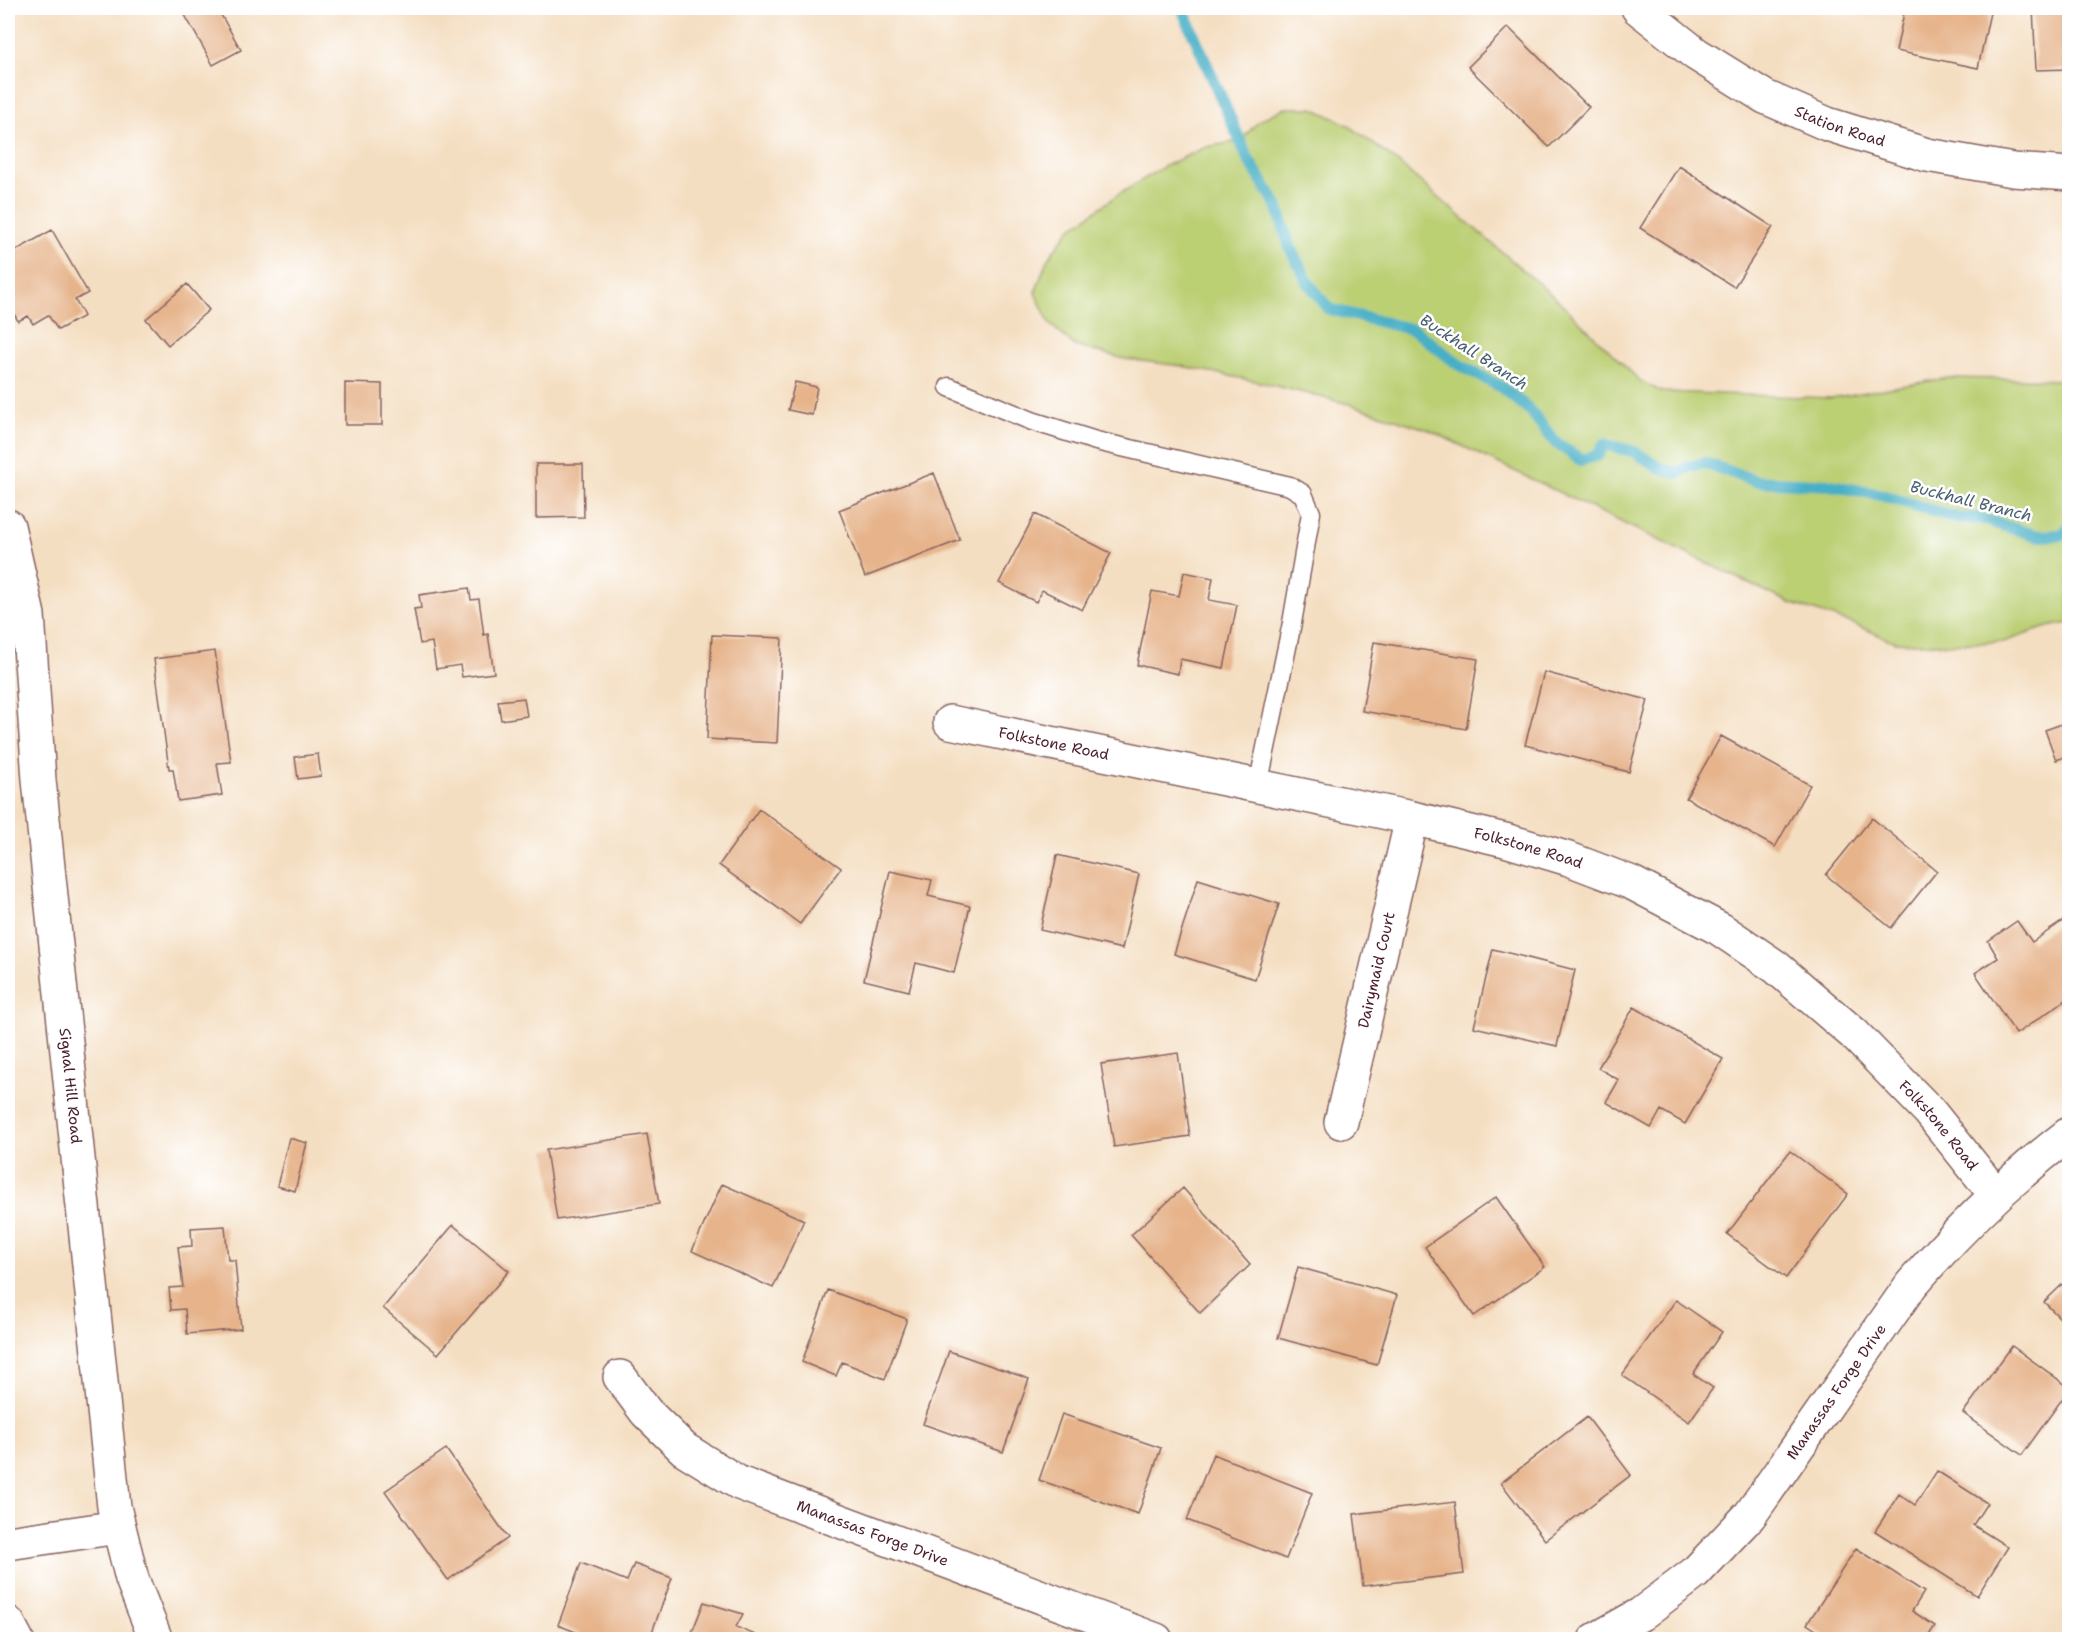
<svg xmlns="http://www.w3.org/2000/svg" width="2077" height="1647" font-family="'Shantell Sans',sans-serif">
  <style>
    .green { fill: #bbcf73; stroke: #82774f; stroke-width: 1.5 }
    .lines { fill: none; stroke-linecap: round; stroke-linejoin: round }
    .stream { stroke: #47afc6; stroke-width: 12 }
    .building { fill: #e6b38a }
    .lane-casing { stroke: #866260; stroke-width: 21 }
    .street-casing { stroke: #866260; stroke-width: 36 }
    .secondary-casing { stroke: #866260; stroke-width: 36 }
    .lane { stroke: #fff; stroke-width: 18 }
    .street { stroke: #fff; stroke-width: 33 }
    .secondary { stroke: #fff; stroke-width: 33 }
    .labels { text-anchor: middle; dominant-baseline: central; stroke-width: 5; stroke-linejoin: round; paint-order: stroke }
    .street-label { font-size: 15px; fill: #4a1f2b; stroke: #fff }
    .water-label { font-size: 16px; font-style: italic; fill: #496071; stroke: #fff }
  </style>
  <rect width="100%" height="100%" fill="#fff"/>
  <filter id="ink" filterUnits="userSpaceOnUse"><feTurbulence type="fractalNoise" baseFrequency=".0167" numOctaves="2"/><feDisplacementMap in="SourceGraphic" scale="12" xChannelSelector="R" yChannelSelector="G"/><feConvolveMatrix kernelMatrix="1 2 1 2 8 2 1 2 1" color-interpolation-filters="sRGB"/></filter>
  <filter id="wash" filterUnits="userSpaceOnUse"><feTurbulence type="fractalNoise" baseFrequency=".008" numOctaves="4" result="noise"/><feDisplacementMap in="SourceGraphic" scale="24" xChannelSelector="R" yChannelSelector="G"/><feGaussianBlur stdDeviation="1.35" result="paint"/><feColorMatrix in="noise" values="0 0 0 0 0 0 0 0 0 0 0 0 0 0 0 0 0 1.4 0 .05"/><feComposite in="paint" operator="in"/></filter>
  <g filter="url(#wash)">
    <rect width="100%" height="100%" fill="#f4dec1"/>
    <!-- green -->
    <path class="green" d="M1284 108H1313L1348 125 1395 160 1559 301 1640 381 1662 392 1831 398 1947 378 2069 380V623L2047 627 2003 642 1943 644 1895 642 1851 623 1790 603 1429 430 1349 404 1264 383 1182 366 1125 359 1075 346 1050 324 1035 293 1047 260 1069 230 1116 196 1165 166 1206 147 1240 141 1260 120Z"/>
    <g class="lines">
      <!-- stream -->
      <path class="stream" d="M1182 8 1248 159 1277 205 1290 248 1309 284 1329 309 1414 330 1458 364 1501 387 1530 410 1555 442 1581 460 1598 455 1604 444 1635 452 1660 468 1678 473 1688 467 1705 463 1756 481 1830 485 1881 495 1960 519 1979 518 2038 536 2062 535 2070 526"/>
    </g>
    <g id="blocks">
      <!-- building -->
      <path class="building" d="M181 8H217L241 50 213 65Z
        M1905 8H1991L1978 68 1896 51Z
        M2033 8H2070V69L2036 70Z
        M1508 27 1589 107 1549 147 1468 67Z
        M1679 166 1773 227 1734 287 1640 228Z
        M52 230 88 293 75 300 84 316 58 330 48 315 33 324 28 316 18 321 8 303V255Z
        M187 284 209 310 168 345 146 319Z
        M795 382 817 387 812 415 788 410Z
        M345 383 382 384V425H345Z
        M536 464H583L584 517 536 518Z
        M934 473 960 540 865 577 839 510Z
        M1035 514 1111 553 1082 610 1042 590 1036 602 999 583Z
        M1184 572 1213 578 1209 600 1237 605 1224 668 1180 659 1178 674 1137 665 1152 591 1179 596Z
        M469 588 471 600 479 599 484 635 488 634 494 673 462 677 460 665 436 669 432 642 420 644 414 609 421 608 419 595Z
        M712 635 782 638 777 743 707 739Z
        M1374 642 1478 659 1466 729 1362 711Z
        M215 651 231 762 217 763 222 795 178 801 173 769H169L154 659Z
        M1544 672 1648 700 1629 772 1525 745Z
        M524 698 527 716 501 720 498 701Z
        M2070 721V755L2056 760 2045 730Z
        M1721 736 1810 785 1775 847 1686 798Z
        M318 754 321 776 298 779 295 757Z
        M759 809 841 868 800 924 719 865Z
        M1872 818 1937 871 1891 928 1826 875Z
        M1057 855 1139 874 1122 949 1040 930Z
        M890 871 932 880 928 896 970 906 954 973 916 963 909 991 864 980Z
        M1198 879 1279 904 1255 979 1174 954Z
        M2017 921 2032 942 2063 921 2070 931V997L2016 1034 1975 973 1998 958 1988 941Z
        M1493 949 1575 970 1557 1046 1474 1027Z
        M1634 1007 1723 1059 1685 1124 1661 1110 1651 1128 1606 1102 1619 1080 1598 1068Z
        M1178 1053 1190 1136 1114 1147 1101 1064Z
        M647 1134 659 1204 557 1220 546 1150Z
        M289 1138 307 1143 295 1191 277 1186Z
        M1790 1151 1848 1194 1786 1278 1727 1234Z
        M722 1184 804 1220 773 1288 692 1251Z
        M1183 1188 1250 1265 1200 1313 1131 1235Z
        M1496 1197 1545 1267 1474 1316 1425 1247Z
        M453 1225 509 1271 438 1354 383 1308Z
        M225 1226 228 1260H235L241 1329 187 1334 185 1309 171 1310 169 1288 183 1287 178 1247 192 1246 191 1228Z
        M1298 1267 1397 1295 1377 1365 1278 1338Z
        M2070 1277V1328L2044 1302Z
        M828 1290 907 1319 885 1379 842 1362 836 1376 802 1362Z
        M1676 1300 1722 1332 1693 1374 1713 1388 1689 1422 1622 1375Z
        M2012 1346 2070 1388 2022 1455 1963 1413Z
        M949 1351 1029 1379 1003 1452 923 1424Z
        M1062 1414 1161 1448 1138 1514 1039 1480Z
        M1587 1417 1631 1475 1545 1540 1501 1483Z
        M446 1449 508 1538 448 1580 385 1491Z
        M1213 1454 1312 1493 1286 1559 1187 1520Z
        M1937 1471 1987 1503 1973 1525 2008 1547 1977 1596 1875 1531 1899 1494 1915 1505Z
        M1455 1502 1464 1574 1363 1586 1354 1514Z
        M1856 1548 1924 1592 1912 1611 1935 1626 1926 1640H1831L1807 1624Z
        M581 1563 627 1581 634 1564 672 1578 649 1640H596L558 1625Z
        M704 1602 743 1614 736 1627 767 1640H689Z"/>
    </g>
  </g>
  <g filter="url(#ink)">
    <use href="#blocks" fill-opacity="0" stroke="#866260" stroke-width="1.5"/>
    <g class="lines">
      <defs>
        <path id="lane" d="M949 387 1032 421 1096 441 1290 486 1303 494 1311 513 1292 623 1258 786"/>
        <g id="street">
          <path id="s1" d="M1638 8 1696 54 1765 97 1827 124 1927 155 2013 170 2070 174"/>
          <path id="s2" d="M950 722 1412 818 1505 840 1569 859 1632 883 1720 929 1776 967 1854 1034 1929 1111 1996 1195"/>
          <path id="s3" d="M1341 1122 1412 818"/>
          <path id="s4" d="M620 1377 646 1412 684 1449 739 1483 1156 1640"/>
          <path d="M8 1543 119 1527"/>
          <path d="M8 1623 17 1640"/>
          <path id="s5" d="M1595 1640 1641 1614 1695 1573 1750 1515 1911 1285C1959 1229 2011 1178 2070 1133"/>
        </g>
        <g id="secondary">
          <path id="s6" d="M8 526 28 615 39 780 114 1507 132 1579 156 1640"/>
        </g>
      </defs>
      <!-- lane casing -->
      <use href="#lane" class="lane-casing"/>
      <!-- street casing -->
      <use href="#street" class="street-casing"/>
      <!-- secondary casing -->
      <use href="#secondary" class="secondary-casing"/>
      <!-- lane -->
      <use href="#lane" class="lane"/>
      <!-- street -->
      <use href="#street" class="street"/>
      <!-- secondary -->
      <use href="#secondary" class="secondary"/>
    </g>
  </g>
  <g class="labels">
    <!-- street labels -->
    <g class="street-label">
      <text stroke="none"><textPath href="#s1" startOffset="236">Station Road</textPath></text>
      <text stroke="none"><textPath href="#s2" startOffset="106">Folkstone Road</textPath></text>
      <text stroke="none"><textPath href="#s2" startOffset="592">Folkstone Road</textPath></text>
      <text stroke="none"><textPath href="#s3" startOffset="156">Dairymaid Court</textPath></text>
      <text stroke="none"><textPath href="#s6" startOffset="564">Signal Hill Road</textPath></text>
      <text stroke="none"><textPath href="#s2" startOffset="1096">Folkstone Road</textPath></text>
      <text stroke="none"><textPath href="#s5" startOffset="351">Manassas Forge Drive</textPath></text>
      <text stroke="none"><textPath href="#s4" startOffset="304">Manassas Forge Drive</textPath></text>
    </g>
    <!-- water labels -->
    <g class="water-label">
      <text transform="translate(1474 352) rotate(33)">Buckhall Branch</text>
      <text transform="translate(1971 501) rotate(14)">Buckhall Branch</text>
    </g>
  </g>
  <!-- margin -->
  <rect width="2077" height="1647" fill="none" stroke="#fff" stroke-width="30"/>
</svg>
